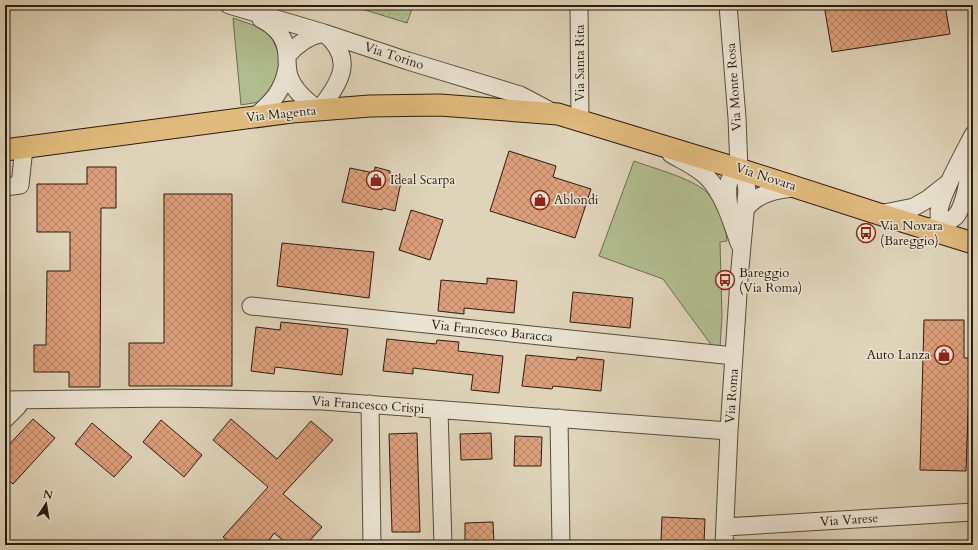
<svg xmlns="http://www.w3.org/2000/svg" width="978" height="550" font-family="Cardo,serif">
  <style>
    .green { fill: #b1bd90; stroke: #6e6d50 }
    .park { fill: url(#park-dots); stroke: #6e6d50 }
    .building { fill: url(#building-cross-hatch); stroke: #2a1d0f }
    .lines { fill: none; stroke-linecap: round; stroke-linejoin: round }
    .minor-casing { stroke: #574b3a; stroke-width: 19 }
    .major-casing { stroke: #2a1d0f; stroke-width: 23 }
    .minor { stroke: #eae3d2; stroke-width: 17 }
    .major { stroke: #e0ba7c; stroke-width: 21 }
    .labels { text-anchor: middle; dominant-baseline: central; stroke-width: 3; stroke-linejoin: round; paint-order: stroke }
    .street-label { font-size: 13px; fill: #2a1d0f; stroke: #eae3d2 }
    .poi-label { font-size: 13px; fill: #2a1d0f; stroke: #eae3d2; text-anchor: start }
  </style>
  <defs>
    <pattern id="park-dots" width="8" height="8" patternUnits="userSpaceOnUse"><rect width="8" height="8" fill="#b1bd90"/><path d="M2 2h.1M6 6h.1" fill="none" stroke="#98a27b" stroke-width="1.8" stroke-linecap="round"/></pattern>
    <pattern id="building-cross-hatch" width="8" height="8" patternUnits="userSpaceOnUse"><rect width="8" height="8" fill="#dda07c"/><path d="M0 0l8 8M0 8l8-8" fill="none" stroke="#b38264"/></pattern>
  </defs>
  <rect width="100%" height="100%" fill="#dfd4b9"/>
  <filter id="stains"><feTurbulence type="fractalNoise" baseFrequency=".005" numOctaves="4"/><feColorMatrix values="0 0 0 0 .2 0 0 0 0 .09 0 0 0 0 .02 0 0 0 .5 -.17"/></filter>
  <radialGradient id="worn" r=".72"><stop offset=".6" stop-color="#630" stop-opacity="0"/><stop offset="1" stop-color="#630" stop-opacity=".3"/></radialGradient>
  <!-- green -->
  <path class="green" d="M233 18 256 26 267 33 273 40 280 57 279 77 267 95 259 102 241 105Z
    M634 161C655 169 685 176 703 189 718 200 725 224 727 241L720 242 722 317 720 347 712 346 663 279 599 256Z"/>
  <!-- park -->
  <path class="park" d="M349 5H413V6L407 23Z"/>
  <!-- building -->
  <path class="building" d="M824 5H945L950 34 832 52Z
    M509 151 556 166 553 177 591 189 575 238 490 211Z
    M87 167H116V208H101L100 387H69V372H34V345H46L47 271H70V232H37V184H87Z
    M375 167 390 171V174L402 177 395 211 383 208 382 210 342 202 350 168 374 173Z
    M164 194H232V386H129V343H164Z
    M411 210 443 220 430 260 399 250Z
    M282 243 374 252 369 298 277 286Z
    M487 278 517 281 514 313 464 308V314L438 311 441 280 487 284Z
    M573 292 633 298 630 328 570 322Z
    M924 320H964V358H970L966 471 920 470Z
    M281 322 348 329 342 375 275 367 274 374 251 371 256 327 280 330Z
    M387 339 436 344 437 340 459 342 458 351 503 356 499 393 471 390 473 375 413 368V374L383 371Z
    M526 355 576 360 577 357 604 360 601 391 553 386 552 389 522 386Z
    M33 419 55 438 13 484 5 477V449Z
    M231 419 277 459 311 421 333 440 283 494 322 527 306 545H289L274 533 266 545H233L223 537 268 487 213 440Z
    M161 420 202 455 184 477 143 442Z
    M92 423 132 457 114 477 75 444Z
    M417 433 420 532H392L389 434Z
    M491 433 492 459 461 460 460 434Z
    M515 436 542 437 541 466H514Z
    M662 517 705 519 704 543 661 541Z
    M493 522 494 545H465V523Z"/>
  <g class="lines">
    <defs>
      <path id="minor" d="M229 5 324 33 408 61 520 95 552 112
        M579 5 580 121
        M728 5 737 118 739 169
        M261 19C273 25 283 34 286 48 288 57 286 67 289 76 294 91 306 101 319 110 339 83 357 60 324 33 308 36 297 44 287 56
        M255 117C273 101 283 91 287 68
        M671 154C683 161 697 167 707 177 723 193 732 222 739 243
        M5 187 20 185 24 148
        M729 208C727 192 725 178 739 169
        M745 210C756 193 777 189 796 188
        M879 214 914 207 928 199 947 184
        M931 227C939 224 949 222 955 217 966 206 971 165 973 150
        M954 237C948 230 939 224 939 214 938 199 965 151 973 135
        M251 306 734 356
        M5 400 172 398 323 401 729 431
        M370 404 372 545
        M439 410 443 545
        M559 418 561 545
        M5 419 18 406 17 400
        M725 527 973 512
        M724 545 729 431 739 279 747 191 745 176 744 173 739 169"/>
      <path id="major" d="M5 150 292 112 370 106 440 105 558 114 739 169 879 214 973 243"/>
    </defs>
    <!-- minor casing -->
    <use href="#minor" class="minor-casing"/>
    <!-- major casing -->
    <use href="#major" class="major-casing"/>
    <!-- minor -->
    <use href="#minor" class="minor"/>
    <!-- major -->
    <use href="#major" class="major"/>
  </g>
  <!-- icons -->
  <defs>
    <symbol id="shop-ring" viewBox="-11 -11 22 22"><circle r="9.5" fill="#eae3d2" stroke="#8f2418" stroke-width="1.5"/><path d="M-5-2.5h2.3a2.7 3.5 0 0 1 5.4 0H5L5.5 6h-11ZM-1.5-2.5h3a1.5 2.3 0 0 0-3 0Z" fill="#8f2418"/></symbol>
    <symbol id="bus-ring" viewBox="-11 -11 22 22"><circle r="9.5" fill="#eae3d2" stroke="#8f2418" stroke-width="1.5"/><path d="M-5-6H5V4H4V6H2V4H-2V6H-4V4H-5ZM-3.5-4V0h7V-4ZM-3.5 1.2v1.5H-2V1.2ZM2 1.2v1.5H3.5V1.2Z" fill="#8f2418"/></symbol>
  </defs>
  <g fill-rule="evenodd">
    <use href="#shop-ring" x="365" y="169" width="22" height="22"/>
    <use href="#shop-ring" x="529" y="189" width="22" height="22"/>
    <use href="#bus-ring" x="855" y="222" width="22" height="22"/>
    <use href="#bus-ring" x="714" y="269" width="22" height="22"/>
    <use href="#shop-ring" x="933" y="344" width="22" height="22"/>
  </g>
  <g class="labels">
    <!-- street labels -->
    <g class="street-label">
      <text transform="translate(394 56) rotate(18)">Via Torino</text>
      <text transform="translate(580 63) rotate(-90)">Via Santa Rita</text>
      <text transform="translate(734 87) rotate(-94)">Via Monte Rosa</text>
      <text transform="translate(281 114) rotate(-6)">Via Magenta</text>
      <text transform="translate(766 177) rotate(18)">Via Novara</text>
      <text transform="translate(492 331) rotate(6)">Via Francesco Baracca</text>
      <text transform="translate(732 396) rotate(-86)">Via Roma</text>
      <text transform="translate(368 405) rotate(4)">Via Francesco Crispi</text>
      <text transform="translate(849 520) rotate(-4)">Via Varese</text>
    </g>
    <!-- poi labels -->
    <g class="poi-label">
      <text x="390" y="180">Ideal Scarpa</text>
      <text x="554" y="200">Ablondi</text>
      <text x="880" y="226">Via Novara<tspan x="880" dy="15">(Bareggio)</tspan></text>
      <text x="739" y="273">Bareggio<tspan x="739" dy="15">(Via Roma)</tspan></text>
      <text x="930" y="355" text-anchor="end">Auto Lanza</text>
    </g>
  </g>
  <!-- margin -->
  <rect width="978" height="550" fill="none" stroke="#dfd4b9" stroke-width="20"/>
  <rect x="6" y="6" width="966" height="538" fill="none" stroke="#2a1d0f" stroke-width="2"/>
  <rect x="10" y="10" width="958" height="530" fill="none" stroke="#2a1d0f"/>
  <!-- north arrow -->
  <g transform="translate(46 504) rotate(12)" stroke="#eae3d2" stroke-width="3" paint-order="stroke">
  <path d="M0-3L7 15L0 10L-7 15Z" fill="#2a1d0f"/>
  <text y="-6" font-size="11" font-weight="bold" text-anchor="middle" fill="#2a1d0f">N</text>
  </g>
  <rect width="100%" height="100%" filter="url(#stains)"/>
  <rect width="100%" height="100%" fill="url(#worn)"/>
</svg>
